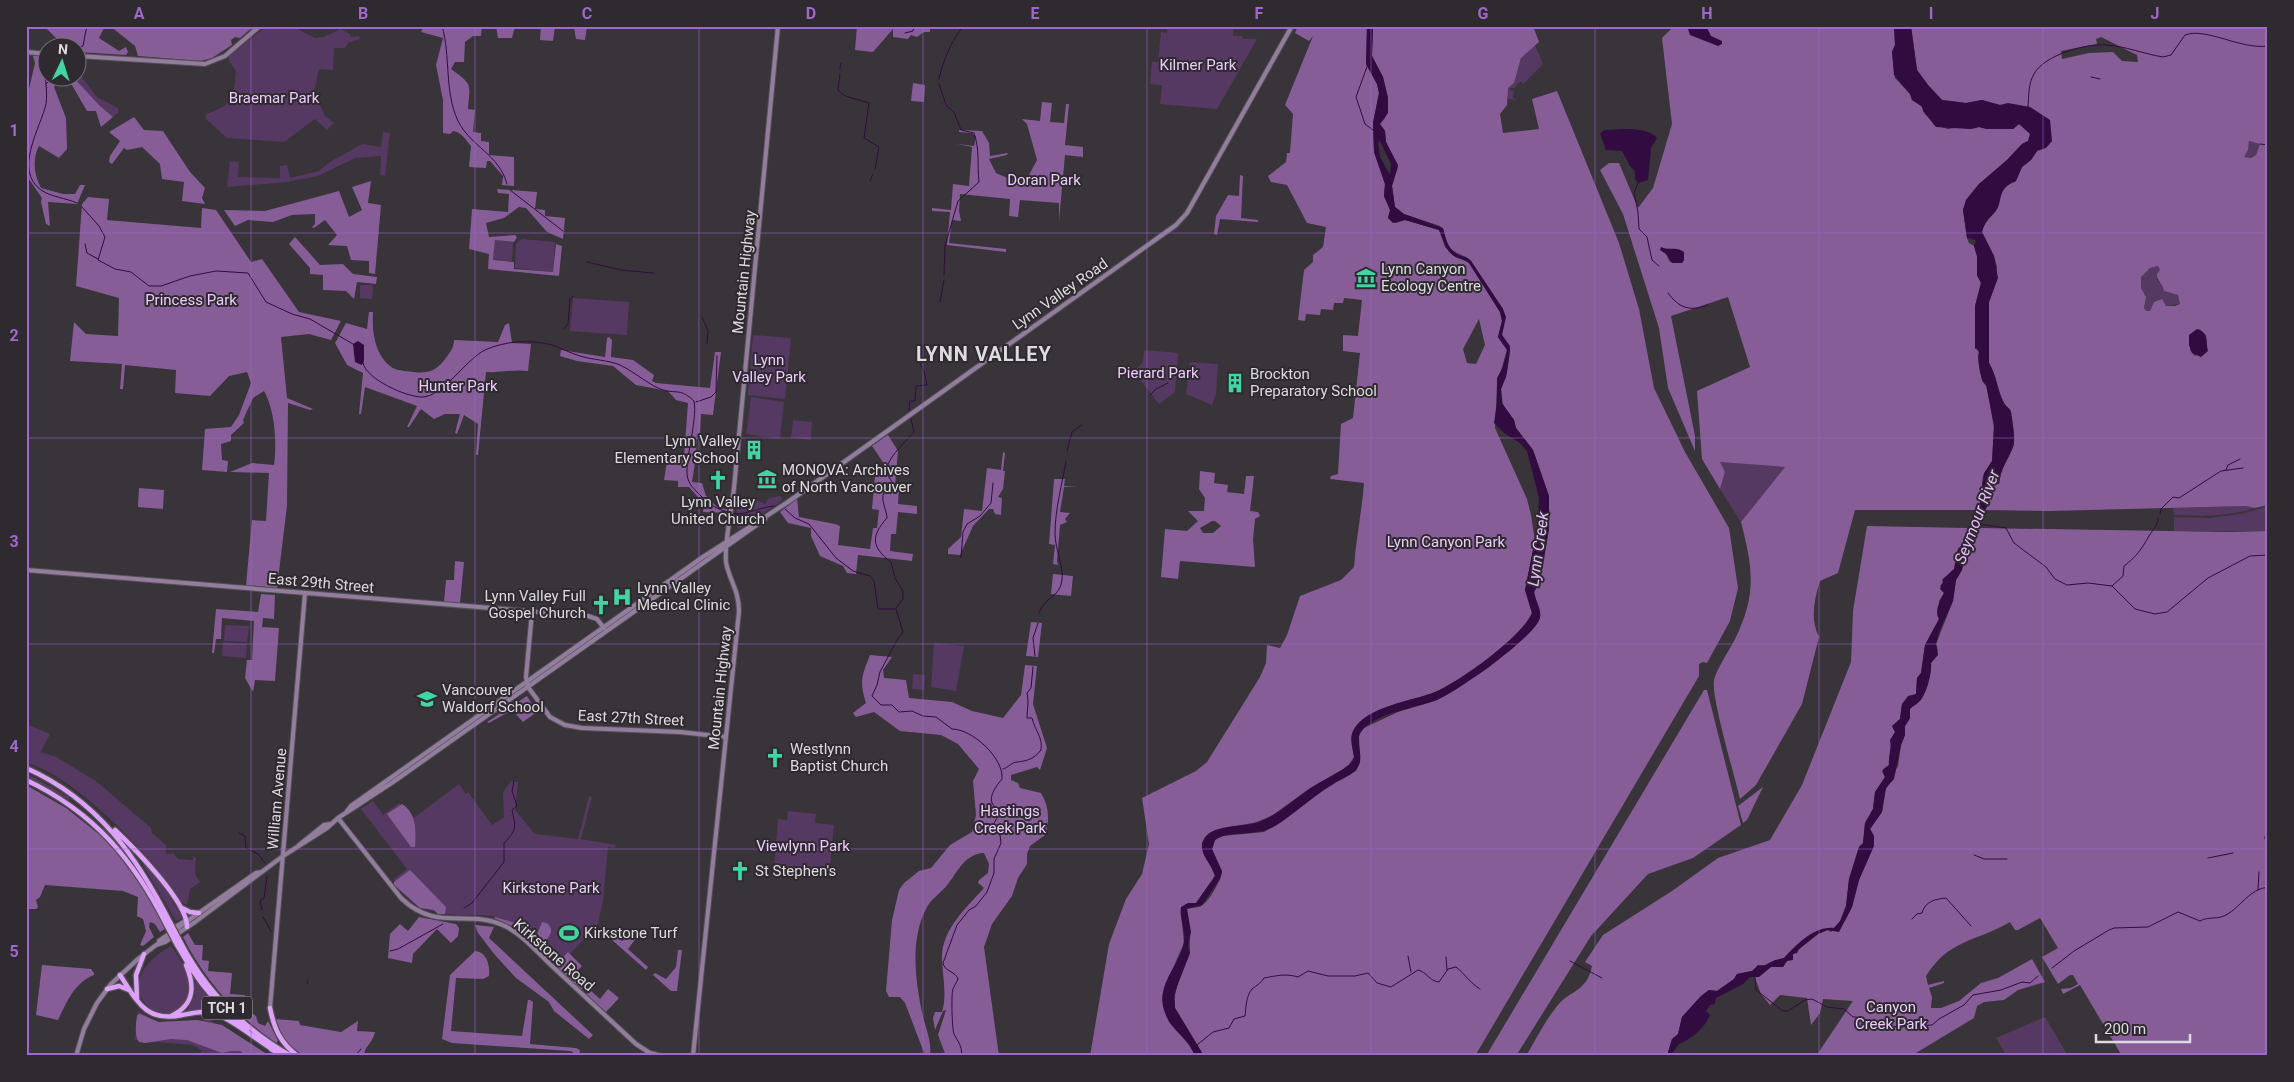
<svg xmlns="http://www.w3.org/2000/svg" width="2294" height="1082" font-family="Roboto,sans-serif">
  <style>
    .green { fill: #563962 }
    .forest { fill: #865d97; fill-rule: evenodd }
    .water { fill: #320b41; fill-rule: evenodd }
    .lines { fill: none; stroke-linecap: round; stroke-linejoin: round }
    .stream { stroke: #320b41; stroke-width: 1 }
    .secondary-casing { stroke: #545156; stroke-width: 6 }
    .highway-casing { stroke: #545156; stroke-width: 7 }
    .secondary { stroke: #937d9d; stroke-width: 4 }
    .highway { stroke: #dea1f9; stroke-width: 4.5 }
    .highway-bridge-casing { stroke: #545156; stroke-width: 7; stroke-linecap: butt }
    .highway-bridge { stroke: #dea1f9; stroke-width: 4.5 }
    .grid { fill: none; stroke: #9e69ca; stroke-width: 1; stroke-opacity: 0.55 }
    .labels { text-anchor: middle; dominant-baseline: central; stroke-width: 4; stroke-linejoin: round; paint-order: stroke }
    .shield { fill: #2e2a30; stroke: #a9a6aa; stroke-width: 1 }
    .shield-label { font-size: 14px; font-weight: bold; fill: #dedbdf }
    .park-label { font-size: 15px; fill: #edcbfd; stroke: #2e2a30 }
    .poi-label { font-size: 15px; fill: #dedbdf; stroke: #2e2a30; text-anchor: start }
    .street-label { font-size: 15px; fill: #dedbdf; stroke: #2e2a30 }
    .water-label { font-size: 16px; font-style: italic; fill: #eabbff; stroke: #2e2a30 }
    .district-label { font-size: 20px; font-weight: bold; letter-spacing: 1px; fill: #dedbdf; stroke: #2e2a30 }
    .neatline { fill: none; stroke: #9e69ca; stroke-width: 2 }
    .grid-label { font-size: 16px; text-anchor: middle; font-weight: bold; fill: #9e69ca }
  </style>
  <rect width="100%" height="100%" fill="#38343a"/>
  <!-- green -->
  <path class="green" d="M267 26H292L315 38 323 37 341 29 351 35 350 37 359 36 360 39 348 43 345 48H334L333 70 319 69 314 92 325 116 334 123 327 130 315 119 284 142 227 138 205 118 206 114C232 106 234 98 236 71L229 61V56Z
    M1168 26H1234L1233 36H1242L1243 39H1257L1217 109 1160 104 1162 85 1150 84 1152 62H1158L1161 32 1167 33Z
    M1535 45 1543 64 1523 84 1521 81 1514 88H1510V90L1514 91 1513 98 1517 101 1507 98 1508 88 1514 83 1521 58Z
    M78 72 97 97 118 108 119 112 113 117 99 105 74 78H78Z
    M383 132 390 133 385 176 380 175 381 156 355 158 318 176 287 182 227 187 230 161 239 162 238 177 280 178V166L287 165 290 178 319 171 330 162 362 144 381 147Z
    M2249 141 2260 144 2256 155 2251 158 2244 157 2248 150Z
    M522 239 555 242 553 272 515 268 516 244Z
    M495 240 513 242 512 261 493 260Z
    M2158 266 2160 271 2157 279 2166 292 2178 295 2180 304 2166 306 2161 299 2154 302 2150 311H2146L2144 308 2146 297 2141 288V277L2150 268Z
    M360 285H373L372 299 360 298Z
    M573 298 629 302 627 335 570 331Z
    M753 335 791 338 785 399 748 395Z
    M1144 350 1178 353 1175 392 1159 404 1134 372 1143 362Z
    M1190 362 1218 364 1216 394 1212 405 1186 394Z
    M751 397 784 402 780 439 746 434Z
    M793 420 812 422 811 440 791 438Z
    M1720 462 1785 467 1741 522 1720 489 1725 472Z
    M780 496 783 500 739 529 735 523 737 509H743L756 500 765 504 769 498Z
    M2246 506 2255 508C2227 517 2203 516 2174 515L2173 508Z
    M2268 506V531H2174V517L2209 518 2241 514Z
    M225 625 249 626 247 642 224 641Z
    M223 642 247 644 246 658 222 656Z
    M934 643 964 646 956 691 931 687Z
    M913 674 925 675 924 690 912 689Z
    M26 724 50 734 41 752 56 757 96 781 151 828 152 833 167 846 165 852 168 854 173 853 178 859 193 860V856L196 858 195 874 200 882 190 889 187 905C175 899 166 880 158 870 125 831 74 778 26 762Z
    M26 773 69 797V800L26 777Z
    M511 781 518 782 515 810 535 834 578 839 589 796 592 797 581 839 616 845 615 848 608 847 603 901 598 924 559 966C541 949 523 928 499 918 488 914 476 915 465 915 431 915 414 907 393 880L407 869 361 809 373 801 383 815 399 803 411 820 459 784 466 794 468 792 492 825 504 817 503 793Z
    M788 811 816 814 815 823 834 825 829 875 774 869 778 819 787 820Z
    M145 863 159 879 183 918 176 921 143 865Z
    M171 946C182 961 195 980 187 998 170 1041 98 987 171 946Z
    M195 981 220 1012 208 1008 186 1013 195 996Z
    M138 1011 157 1022 210 1020 266 1056 245 1053 247 1056H206L202 1055 201 1050 193 1045 135 1040Z
    M2045 1017 2068 1056 2004 1054 2005 1053 1996 1038Z"/>
  <!-- forest -->
  <path class="forest" d="M44 26H105L99 38 119 51 126 47 128 52 126 55 78 52V48L65 47Z
    M110 26H254L240 38 235 37 231 40 232 45 212 58 201 61 138 56 135 46Z
    M424 26H482L481 36H473L465 42 464 62H455L451 69C473 85 470 83 468 109L475 110 473 132 481 133V141L489 142V155L514 157V186L502 185 503 176 490 161H487L486 168 469 167 471 146C466 140 460 131 453 131L450 134 443 133V100L436 65 443 38 421 32Z
    M496 26H515L512 38H498Z
    M541 26H555L553 41 540 40Z
    M562 26H587L585 40 576 39 574 27Z
    M857 26H930V32H924L917 37 911 35 908 39 893 37V29L873 52 855 50Z
    M1298 26H1367L1366 64 1377 84 1379 93 1373 123 1374 152 1385 184 1384 196 1390 210 1388 218 1396 223 1405 220 1439 230 1445 247 1453 255 1469 263 1500 312 1502 321 1498 337 1507 350 1497 384 1495 428 1527 499 1531 515 1535 542 1525 590 1532 613C1522 637 1459 682 1435 692 1413 701 1373 705 1357 725 1349 735 1352 745 1354 757L1347 767 1310 788 1273 815 1257 822 1221 829 1208 834 1202 843V848L1215 876 1196 903 1190 904 1181 914 1184 943 1165 986 1162 1000 1169 1022 1188 1041 1195 1056H1090L1109 944 1126 899 1142 874 1149 844 1142 798 1196 771 1207 762 1260 677 1266 663 1267 645 1280 648 1287 635 1300 596 1341 580 1354 567C1356 538 1362 511 1364 483L1330 479 1331 476 1338 474 1341 424 1353 418 1360 353 1343 351V335L1358 336 1362 300 1344 298 1343 303H1334L1333 310 1321 309 1320 315 1306 314 1305 321 1298 320 1304 270 1313 262V255L1323 247 1326 227 1307 223 1287 185 1271 182 1268 176 1286 162 1287 153H1290L1293 114 1285 105 1313 36 1309 41 1295 33ZM1479 319 1485 345 1476 364 1467 363 1463 349Z
    M1373 26H1533L1539 42 1521 58 1514 83 1508 88 1507 105 1500 114 1503 133 1539 129 1532 99 1557 91 1619 243 1639 309 1654 388 1685 452 1729 528 1738 588 1730 621 1707 663 1703 662 1699 664V676L1475 1056H1204L1175 1008V992L1190 953C1190 939 1189 925 1187 909 1191 907 1194 908 1199 907 1208 905 1220 881 1222 873L1212 849 1215 840 1223 836 1264 832 1280 823 1330 785 1356 771 1360 762 1359 735 1364 728 1398 712 1437 700 1448 694 1488 668 1529 633 1537 624 1540 614 1534 592 1540 581 1549 529V496L1533 450 1516 428 1514 420 1503 406 1501 389 1507 373 1510 351 1502 335 1503 309 1471 261C1466 255 1457 255 1451 249 1444 242 1446 233 1440 226L1404 214 1395 207 1392 186 1398 167 1386 142 1385 131 1380 124 1385 118 1388 98 1383 77 1372 56Z
    M1674 26H1894L1895 45 1892 52 1895 78 1910 94 1912 100 1922 107 1925 114 1931 119 1934 125 1948 129 1962 127 1972 129 1979 127 1987 129H2013L2019 124 2029 131 2031 135 2028 141 2022 144 2007 160 1979 184 1966 200 1963 210 1967 238 1969 243 1974 246 1977 256V275L1981 283 1975 306V348L1979 352 1978 357 1982 381 1987 387 1994 428 1992 461 1983 476 1979 510H1855L1838 573 1820 581C1814 600 1810 619 1819 637L1802 704 1756 785 1740 799C1735 777 1711 697 1714 680 1717 668 1729 651 1735 639 1757 594 1753 569 1741 522L1785 467 1720 462 1725 472 1720 489 1702 459 1697 391 1750 367 1728 297 1671 316 1695 436V451L1668 388 1659 328 1623 214 1600 170 1609 163H1619L1638 208 1653 188 1672 124 1662 38ZM1673 249 1684 260 1682 263 1670 262 1666 254 1660 250Z
    M1911 26H2268V505L2255 508 2246 506 2050 511 1985 510C1989 501 1988 492 1992 484H1999C2000 469 2008 460 2013 447 2016 439 2012 421 2011 412 2010 408 2006 407 2004 403 1997 390 1997 376 1989 363V302L1994 288 1997 267 1994 256 1982 232C1985 221 1988 221 1994 213 2002 204 1998 185 2015 182L2022 167 2031 160 2037 151 2030 107 2000 105 1982 100 1966 103 1942 100 1928 85 1917 70ZM2101 37 2137 55 2138 62 2122 61 2113 52 2089 53 2062 59 2061 51 2097 44 2096 39ZM2249 141 2260 144 2256 155 2251 158 2244 157 2248 150ZM2158 266 2160 270 2157 274C2157 281 2163 284 2164 291L2178 295 2180 304 2175 306H2166L2162 299 2154 302 2150 311H2146L2144 308 2146 297 2141 288V277L2150 268ZM2199 329 2206 335 2207 345 2195 356 2190 350Z
    M33 56H47L48 78H74L99 105 113 117 101 127 96 111H87L69 80 63 83 58 81 54 87 66 118 67 149 59 158 39 146C32 159 34 175 41 188L63 194H75L80 185H85L77 204 48 202 50 226 46 224 41 202 42 198 26 175 28 146 26 102 35 63Z
    M913 83 925 85 924 102 911 101Z
    M1042 102 1052 103 1050 122 1064 123 1066 104H1069L1065 145 1083 147V157L1065 155 1059 221V203L1020 200 1018 217 1009 216 1010 199 960 194 959 211 961 221 952 220 949 243 1006 249V252L947 245 950 212 932 211V208L951 210 953 184 969 186 972 147 957 144 974 146 976 137 972 133 959 132V130L982 131 989 143 990 156 1008 153 1007 155 989 159 996 173 1012 180 1029 175 1037 160 1027 124 1022 119 1040 121Z
    M134 117 144 130 163 131 190 172 205 188 202 198 205 204 182 201 184 182 162 179 160 164 142 147 127 150 124 148 112 164 109 162 110 156 120 141 109 132Z
    M1240 175 1243 176 1241 218 1258 220V222L1220 219 1217 235 1214 234 1216 216 1228 195 1239 196Z
    M371 181 368 203 381 205 375 274 369 273V261L351 260 347 246 328 245 337 235 325 220 314 228 312 227 315 224V214L292 215 273 222 248 220 235 226 224 210 265 211 339 191 349 217 362 210 352 187Z
    M497 189 537 192 535 209 545 210V216L565 218 563 239 547 232 526 208 519 207 504 218 486 223 489 237 515 235 517 237 514 242 495 240 493 260 514 262V269L553 272 556 244 562 246 559 276 488 269 489 254 469 249 472 209 508 212 509 194 498 193Z
    M88 197 109 199 107 220 201 228 202 208 216 210 251 262 262 259 299 312 341 321 331 340 309 334 281 337 287 398 313 409 310 410 288 403 287 506 277 588 246 585 252 520 266 521 269 473 230 472 252 463 274 465C277 443 275 410 264 391L253 398 243 420 244 423 231 435V441L221 444 222 460 228 461 227 472 202 470 205 429 231 427 239 415 251 383 247 372 229 376 210 396 175 393 176 370 125 365 123 389H120L122 364 70 361 74 322 86 334 118 336 119 298 76 286 82 204Z
    M295 237 320 265 343 264 353 274 377 277 376 284 357 282 354 299 346 291 323 290V275L310 274V268L289 244Z
    M369 312H373C372 330 374 353 390 366 394 370 400 370 405 371 425 374 434 374 446 358 450 352 454 348 454 340L498 342 505 325 509 323 512 343 531 344 528 371C513 369 501 373 486 372L478 455H476L478 424 464 415 457 434 455 433 460 414H445L434 419 421 409 409 427H407L417 406 365 387 361 414H359L363 373 347 365 335 343 346 323 367 329Z
    M609 337 612 340 611 357 633 360 654 375 652 381 656 383 710 388 715 352H721L713 415 701 414 700 435H697L696 457 692 482 702 483 706 496 718 508 727 509V513L703 512 704 504 689 487H678V481L664 480 668 455 684 457 688 403 676 400 668 391 636 385 613 366 577 361 560 356 561 350 605 357 607 338Z
    M888 435 898 451 895 486 899 487 898 504 917 506V514L898 512 896 534H891L890 551 913 554 912 561 858 555 856 574 847 573 843 566 820 556 811 536V528L788 523 780 512 797 499 799 517 835 524 840 526 838 545 870 549 873 528H877L879 510 872 509 875 476 889 471 872 446Z
    M1003 452 1005 453 1003 471H1005L1003 489 998 497 1002 498 1001 515 995 514 993 509H989L973 526 960 555 948 554V549L961 537 964 509 982 511 987 468 1001 470Z
    M1200 471 1215 473 1214 483 1228 485 1227 492 1244 494 1246 476H1254L1250 511 1258 512 1260 516 1255 519 1253 539 1255 567 1180 561 1178 579 1161 577 1165 529 1187 531 1198 521 1188 511H1204L1205 498 1199 489ZM1212 521H1215L1221 526 1213 533H1203L1200 528Z
    M1054 479H1065L1064 486 1078 487H1064L1060 512 1070 513 1065 519 1067 522 1060 525 1057 561 1058 565 1053 564 1055 545 1049 544Z
    M139 488 164 490 163 509 138 507Z
    M1867 526 1968 528 1962 545 1958 549 1954 569 1943 579V582L1940 586 1944 593 1939 601V619L1925 645 1921 673 1917 678 1916 694 1902 704 1900 719 1892 726 1895 732C1892 743 1890 753 1889 765L1883 769 1885 777 1875 792 1873 809 1865 823 1863 843 1859 847 1849 879 1846 906 1840 922 1834 928 1820 930 1810 935 1784 958 1767 965H1761L1752 971 1737 974 1734 979 1717 991 1709 990 1701 996 1682 1017 1678 1034 1672 1039 1667 1056H1526C1536 1039 1545 1021 1557 1006 1570 990 1587 992 1592 966L1585 962 1603 935 1672 891 1718 858 1770 840 1802 785 1851 662 1853 611Z
    M1979 528 2230 532 2268 531V827L2264 838 2268 845V1056H2122L2080 985 2063 994 2061 989 2071 988 2078 984 2073 975H2070L2058 984 2042 957 2058 948 2040 918 2018 930H2015L2010 922C1976 942 1949 939 1926 976L1928 985 1944 981V983L1929 988 1932 997 1931 1008H1941L1959 1001 1981 983 1998 978 2032 959 2045 982 2018 990 2004 1000 1984 1002 1977 1006 1974 1018 1911 1056H1816L1853 1001 1823 999 1820 1013 1811 1025 1807 998 1780 995 1770 1005 1761 994 1755 978 1771 967H1783L1787 961 1793 959V954L1818 934 1828 930 1831 932 1845 921 1852 907 1859 880 1873 846 1874 836 1870 829 1882 812 1885 791 1898 766 1901 745 1905 735V726L1910 718V709C1913 706 1920 702 1922 698 1927 691 1932 672 1931 663 1936 656 1940 653 1936 644L1953 601 1956 580 1962 570 1965 555Z
    M455 561 464 562 460 603 444 602 446 580H454Z
    M1053 574 1073 576 1071 596 1051 594Z
    M261 594 275 595 274 619 263 618 262 627 279 628 275 681 255 680 253 692 245 678 247 660H252L254 621 222 618 221 639H216L214 653H212L216 609 258 612Z
    M1031 622 1042 623 1038 657 1026 656Z
    M870 655 892 657 883 670 884 678 906 680 909 698 952 702 972 711 1003 718 1021 695 1025 665 1037 666 1033 704 1047 748 1040 770 1037 767 1011 775V780L1018 783 1020 788 1041 793C1049 806 1050 820 1045 835L1030 846 1027 854V864L1018 878 1012 896 992 924 984 947 999 1056H946L938 1035 946 1010 943 1011 935 1030 933 1018 935 1012H942C947 995 943 979 942 961 940 931 966 908 984 888L978 883 979 880 988 873 989 864 984 853C965 854 958 871 948 884 942 892 932 898 927 907 910 938 915 978 922 1012 925 1027 932 1040 930 1056H926L923 1050 905 1003 900 997H889L886 991 892 920 899 890 904 883 919 871 931 868 950 845 972 832 976 815 973 781 979 769 958 744 941 735 900 731 874 712 856 717 853 713 866 703C859 682 862 675 870 655Z
    M1704 690H1707L1741 825 1693 858 1648 874 1591 936 1516 1056H1486Z
    M527 696 537 712 523 722 512 710 489 723 487 722Z
    M26 785 66 808 100 835 114 849 156 905 165 929 160 932 155 924 150 922 149 927 154 937 143 946 140 945 146 931 143 919 137 916 138 897 123 891 45 885 40 897 36 900 38 907 36 909H26Z
    M1763 787 1747 820 1743 823 1738 806Z
    M402 804C417 813 416 832 415 847H411L387 814Z
    M410 870 446 907 445 914H438L434 910 420 908 394 885V882Z
    M419 917 456 924 459 928 458 936 451 943 437 929 413 954 412 963 388 958 390 934 400 924 408 931Z
    M495 917 525 926 530 923 527 938 516 928 494 918Z
    M542 922 547 923C556 932 548 937 542 945L559 961 568 952 582 966 575 973 586 984 581 990 533 945Z
    M475 925 494 927 489 938 593 1035 589 1039 554 1011 549 1002 516 978 495 955 478 933Z
    M188 933 195 945H203L202 960 209 961 208 971 232 973 230 994 245 995 244 1006 251 1007 250 1012 256 1016 258 1023 265 1026 268 1021 278 1041 276 1043C236 1015 205 981 183 937Z
    M631 934 637 937 628 949 648 967 646 970 612 940 616 936 622 941Z
    M678 950H682L677 991H671L653 975 655 973 666 979 676 967Z
    M475 951C487 952 490 965 489 976L483 979 456 978 451 1031 522 1036 528 1000H530L533 1002 530 1044 576 1048 580 1050 579 1056H573V1052L570 1051 452 1043 442 1039 450 975Z
    M42 965 91 969 94 973V975C74 983 67 1002 58 1020L36 1015Z
    M608 989 619 998 606 1012 586 994 590 990 600 999Z
    M140 1014 159 1022 197 1020 222 1025 270 1056H247L240 1051H231L222 1053 187 1040 171 1039 145 1043 139 1042C134 1035 136 1024 137 1015Z
    M276 1019 299 1021 300 1025 341 1032 358 1021 357 1031 375 1032C373 1043 364 1046 364 1056H304L283 1040Z"/>
  <!-- water -->
  <path class="water" d="M1367 26H1373L1372 56 1383 77 1388 98V113L1380 124 1385 131 1386 142 1398 165 1392 186 1395 207 1404 214 1443 228C1446 238 1447 248 1457 254 1462 257 1467 256 1471 261L1503 309 1506 317 1502 335 1510 346V351L1506 377 1501 389 1502 403 1514 420 1516 428 1533 450 1549 496V529L1540 581 1534 592C1535 600 1542 610 1540 618 1534 638 1458 691 1437 700 1414 709 1382 711 1363 729 1353 739 1364 753 1359 765 1355 775 1340 779 1332 785 1311 797 1294 815 1273 827 1256 837 1227 830 1215 840L1212 849 1222 871 1220 879 1202 905 1187 909 1191 932 1188 946 1190 953 1178 983 1174 998 1175 1008 1204 1056H1195C1187 1036 1172 1032 1165 1013 1154 984 1181 966 1184 941 1186 930 1179 918 1181 907L1188 903H1196L1215 876C1213 864 1198 855 1203 841 1210 824 1241 827 1256 823 1277 816 1293 800 1311 788 1322 780 1336 775 1347 766 1351 764 1353 762 1354 757 1353 749 1349 739 1353 731 1365 707 1412 701 1435 692 1459 682 1523 636 1532 613L1525 590 1538 524 1539 498 1527 451 1520 443 1504 433 1494 423 1497 403V378L1503 367 1507 350 1498 337 1502 321 1500 312 1469 263C1465 259 1463 260 1458 258 1445 253 1444 240 1439 230L1405 220 1393 223 1388 218 1390 210 1384 196 1385 184 1374 152 1373 123 1379 93 1377 84 1366 64ZM1380 141 1391 164 1390 175 1380 157 1378 142Z
    M1687 26H1706L1711 36 1722 41V44L1718 46 1690 35Z
    M1894 26H1911L1917 70 1928 85 1942 100 1966 103 1982 100 2000 105 2008 103 2030 107 2050 120 2052 141 2046 148 2037 151 2031 160 2022 167 2016 181C1995 189 2004 202 1995 212 1988 219 1985 222 1982 232L1994 256 1998 278 1989 302V363C1997 376 1997 390 2004 403 2006 407 2010 408 2011 412 2012 421 2016 439 2013 447 2008 460 2000 469 1999 484H1992L1989 494 1990 498 1980 525 1965 555 1962 570 1956 580 1953 601 1940 630 1936 644 1938 655 1931 663C1932 672 1927 691 1922 698 1920 702 1913 706 1910 709V718L1905 726V735L1901 745 1894 779 1886 788 1882 812 1870 829 1874 836V846L1859 880 1852 907 1839 932 1827 930 1818 934 1799 949 1797 953 1793 954V960L1787 961 1783 967H1771L1759 977H1750L1743 984 1716 998 1715 1004 1710 1005 1706 1011 1710 1015C1705 1028 1691 1039 1679 1044L1670 1056H1667L1672 1039 1678 1034 1682 1017 1701 996 1709 990 1717 991 1734 979 1737 974 1752 971 1758 965 1763 966 1775 960 1784 958C1796 945 1814 926 1834 928L1840 921 1846 906 1849 879 1859 847 1863 843 1865 823 1873 809 1875 792 1885 777 1882 771 1889 765C1888 756 1892 749 1890 740L1895 732 1892 726 1900 719 1902 704 1908 696 1916 694 1917 678 1921 673 1925 645 1939 619C1934 611 1940 601 1944 593L1940 589 1943 582 1942 580 1954 569 1958 549 1962 545 1968 528 1976 521 1979 511 1984 473 1992 461 1994 425 1986 385C1980 380 1977 360 1979 352L1977 348 1975 349V306L1981 283 1977 275V256L1974 246 1976 240 1967 238 1963 210 1966 200 1979 184 2007 160 2022 144 2028 141 2030 134 2019 124 2013 129H1987L1979 127 1970 129 1936 127 1923 111 1922 106 1912 100 1910 94 1894 75 1892 52 1895 45Z
    M1605 130C1621 129 1647 126 1657 138L1651 148 1648 180 1638 183 1635 179V171L1630 166 1622 151 1606 150 1600 133Z
    M1661 247C1669 251 1676 246 1684 252V260L1682 263H1672L1666 254 1660 250Z
    M2197 329C2208 332 2206 341 2208 351L2201 357 2192 353 2189 345V335Z
    M358 341 364 345V361L362 365 355 362 353 344Z"/>
  <g class="lines">
    <!-- stream -->
    <path class="stream" d="M442 26C451 57 444 91 458 121 471 147 499 154 507 184
      M905 33 913 31 914 26
      M76 48 83 46 86 30 89 26
      M40 58C45 71 48 90 46 104 41 127 13 170 41 190 51 197 66 198 77 203
      M1368 64 1356 97 1365 124 1373 130
      M840 69 841 63
      M840 74 838 90 845 96 869 103 864 138 879 147 875 169
      M2091 77 2100 79
      M939 79C943 60 951 42 963 26
      M46 84 52 78
      M939 84 946 105 954 112 961 130 974 133C980 150 977 165 979 182L958 201 945 246 944 275
      M2028 107C2029 96 2028 84 2034 74 2044 55 2087 43 2106 45 2125 46 2144 54 2163 57L2171 55 2185 35C2206 27 2241 50 2268 46
      M2260 144 2268 145
      M870 181 873 174
      M1638 183 1634 193 1638 212 1639 229 1647 237 1652 260 1659 266
      M510 190 563 231
      M82 207 99 226 105 237 98 260 115 269 131 272 149 286H161L190 276 216 271 248 273 266 302 292 314 310 319 353 344
      M85 244 87 253 98 259
      M587 262 621 270 653 273
      M1668 293C1679 308 1690 312 1708 305
      M940 302 944 280
      M702 317 708 331 707 344
      M564 329 568 324 570 299 573 296
      M363 363C366 379 406 397 422 397 443 397 465 360 485 350 505 341 530 339 552 345 561 348 570 353 580 356 593 360 608 360 620 365 633 371 652 387 663 390 678 394 680 388 694 401 698 421 683 465 688 479 690 486 697 492 702 497 710 505 718 510 729 512
      M1150 395 1156 389 1168 383
      M696 402 711 397 716 392 717 356
      M909 411 910 401H915L916 386 927 385 924 371 920 363 922 358
      M1067 451 1072 432 1082 425
      M2226 470 2228 465 2240 459
      M785 509 795 518 809 524 836 558 853 571 870 576 874 581 878 609H895
      M732 513C747 516 759 507 774 506
      M2160 514 2161 509 2173 497 2179 498 2221 471 2243 468
      M1980 524 2006 528 2014 543 2046 567 2055 579 2067 585 2088 583 2112 586 2135 609 2155 614 2167 612 2208 578 2250 556 2268 555
      M961 558 963 532 967 524 980 516 991 503 993 483
      M2112 586 2123 576 2124 566C2137 556 2141 550 2149 536 2153 529 2158 526 2158 518
      M896 608 903 599V591L895 578 891 562C871 547 871 536 887 518 887 511 880 499 884 493 886 490 890 490 893 485 892 480 887 476 887 471 886 458 907 441 914 432L911 419
      M896 609 903 632 897 640 880 672 877 685 872 696 881 705H892L899 712 912 711 923 716 936 717 952 729C972 729 1004 758 1002 779 997 785 989 795 992 803 994 807 998 810 1000 813L994 823 993 831 1000 835 1001 843 994 859V873L987 892 976 906 969 910 957 925 943 963C944 971 955 971 958 979 957 982 954 986 953 989 951 994 952 1029 954 1034 959 1044 961 1043 962 1056
      M1039 613C1044 597 1060 598 1062 580 1064 568 1055 548 1055 534 1055 509 1062 485 1066 461
      M1035 656 1033 638 1038 623
      M1003 769C1008 768 1012 762 1017 762 1027 761 1034 759 1041 750 1043 737 1035 731 1032 718H1027C1027 710 1029 701 1027 693L1031 688 1033 667
      M239 833 245 836 246 848 258 854 265 863
      M1974 855 1984 859H2007
      M2208 858 2233 853
      M2266 860 2268 854
      M2258 890 2259 872
      M464 908 472 903 504 862V843C517 830 516 827 512 810L517 806 512 791 514 781
      M262 910 260 901 264 898 267 876
      M263 917 271 931
      M1912 919 1917 914 1922 913C1925 901 1936 899 1946 898L1971 926
      M390 951 398 949 443 924
      M1408 956 1411 972
      M1446 957 1447 970
      M1570 961 1602 978
      M2052 968 2074 951 2109 930 2114 928 2148 927 2178 912 2200 921C2209 916 2217 920 2226 915 2241 907 2249 889 2268 887
      M1755 978 1756 990 1783 1011H1788L1805 1000 1812 999 1827 1007 1844 1009 1853 1017H1856L1870 1025 1900 1027 1932 1025 1939 1019 1964 1005 1973 995 2001 990 2022 982 2030 983 2038 976
      M307 984 308 981
      M1197 1045 1213 1032 1229 1028 1234 1019 1245 1016C1246 1008 1246 996 1252 989 1257 985 1261 983 1264 978 1276 976 1285 973 1298 977L1308 971 1328 976H1355L1368 973 1377 983 1391 987 1418 970C1427 972 1429 981 1439 982L1448 969 1456 967C1465 974 1470 983 1480 989
      M355 1056 361 1049"/>
    <defs>
      <path id="secondary" d="M26 52 48 54
        M78 56 205 64 225 56 260 26
        M26 570 588 616 597 619 604 628
        M532 612 526 677 528 687 550 717 565 725 582 728 680 732 726 737
        M347 811 351 806 703 557 788 502 1176 225 1187 213 1292 26
        M338 818 401 898C437 933 468 908 505 926 523 935 537 952 552 966 580 992 608 1018 636 1044L650 1053 662 1056
        M299 845 324 825 330 824
        M172 929 185 921
        M159 941 256 873 262 872
        M270 1008 305 593
        M76 1056 84 1029 97 1003 111 984 138 959 156 945 165 942 195 922 283 856 327 828 338 818 393 782 765 519
        M693 1056 739 611C739 590 729 580 726 562 724 544 732 508 734 488L778 26"/>
      <path id="highway" d="M26 768C98 800 137 857 171 924
        M26 780C94 812 134 860 167 926
        M115 830C133 847 188 902 187 927
        M182 908 190 912 199 913
        M181 943C206 991 244 1029 291 1056
        M177 945C195 978 218 1007 247 1031
        M120 975C137 1001 146 1023 182 1015 194 1013 205 1010 216 1014 232 1019 257 1040 272 1049
        M107 989 119 986 129 990
        M137 999 136 975 144 954
        M270 1008C274 1028 280 1043 298 1056
        M171 1016C195 1005 195 986 186 965
        M271 1049 283 1056"/>
    </defs>
    <!-- secondary casing -->
    <use href="#secondary" class="secondary-casing"/>
    <!-- highway casing -->
    <use href="#highway" class="highway-casing"/>
    <!-- secondary -->
    <use href="#secondary" class="secondary"/>
    <!-- highway -->
    <use href="#highway" class="highway"/>
    <defs>
      <path id="highway-bridge" d="M171 924 181 943
        M167 926 177 945"/>
    </defs>
    <!-- highway-bridge casing -->
    <use href="#highway-bridge" class="highway-bridge-casing"/>
    <!-- highway-bridge -->
    <use href="#highway-bridge" class="highway-bridge"/>
  </g>
  <!-- grid -->
  <path class="grid" d="M251 26V1056M475 26V1056M699 26V1056M923 26V1056M1147 26V1056M1371 26V1056M1595 26V1056M1819 26V1056M2043 26V1056M26 233H2268M26 438H2268M26 644H2268M26 849H2268"/>
  <!-- icons -->
  <defs>
    <symbol id="museum-bare" viewBox="-9 -9 18 18"><path d="M0-6L6-3V-2H-6V-3ZM-5-1h2V3h-2ZM-1-1h2V3h-2ZM3-1h2V3H3ZM-6 4H6V6H-6Z" fill="#42d4a1" stroke="#2e2a30" stroke-width="2.5" paint-order="stroke"/></symbol>
    <symbol id="building-bare" viewBox="-9 -9 18 18"><path d="M-4-6H4V6H1V3H-1V6H-4ZM-2.5-4.3h1.7v1.8h-1.7ZM.8-4.3h1.7v1.8H.8ZM-2.5-1h1.7V.8h-1.7ZM.8-1h1.7V.8H.8Z" fill="#42d4a1" stroke="#2e2a30" stroke-width="2.5" paint-order="stroke"/></symbol>
    <symbol id="church-bare" viewBox="-9 -9 18 18"><path d="M-1.2-6h2.4v3.5h3.3v2.4h-3.3V6h-2.4V-.1h-3.3v-2.4h3.3Z" fill="#42d4a1" stroke="#2e2a30" stroke-width="2.5" paint-order="stroke"/></symbol>
    <symbol id="hospital-bare" viewBox="-9 -9 18 18"><path d="M-5-5h3v3.5h4V-5h3V5h-3V1.5h-4V5h-3Z" fill="#42d4a1" stroke="#2e2a30" stroke-width="2.5" paint-order="stroke"/></symbol>
    <symbol id="school-bare" viewBox="-9 -9 18 18"><path d="M0-5L7-2L0 1L-7-2ZM-4 1L0 2.5L4 1V4Q0 6-4 4Z" fill="#42d4a1" stroke="#2e2a30" stroke-width="2.5" paint-order="stroke"/></symbol>
    <symbol id="stadium-bare" viewBox="-9 -9 18 18"><path d="M0-5a6.5 5 0 1 0 0 10a6.5 5 0 1 0 0-10ZM-3.5-1.8h7v3.6h-7Z" fill="#42d4a1" stroke="#2e2a30" stroke-width="2.5" paint-order="stroke"/></symbol>
  </defs>
  <g fill-rule="evenodd">
    <use href="#museum-bare" x="1352" y="264" width="28" height="28"/>
    <use href="#building-bare" x="1221" y="369" width="28" height="28"/>
    <use href="#building-bare" x="740" y="436" width="28" height="28"/>
    <use href="#museum-bare" x="753" y="465" width="28" height="28"/>
    <use href="#church-bare" x="704" y="466" width="28" height="28"/>
    <use href="#hospital-bare" x="608" y="583" width="28" height="28"/>
    <use href="#church-bare" x="587" y="591" width="28" height="28"/>
    <use href="#school-bare" x="413" y="685" width="28" height="28"/>
    <use href="#church-bare" x="761" y="744" width="28" height="28"/>
    <use href="#church-bare" x="726" y="857" width="28" height="28"/>
    <use href="#stadium-bare" x="555" y="919" width="28" height="28"/>
  </g>
  <g class="labels">
    <!-- shield labels -->
    <rect class="shield" x="202" y="996.5" width="50" height="23" rx="4"/>
    <g class="shield-label">
      <text x="227" y="1008">TCH 1</text>
    </g>
    <!-- park labels -->
    <g class="park-label">
      <text x="1198" y="65">Kilmer Park</text>
      <text x="274" y="98">Braemar Park</text>
      <text x="1044" y="180">Doran Park</text>
      <text x="191" y="300">Princess Park</text>
      <text x="769" y="360">Lynn<tspan x="769" dy="17">Valley Park</tspan></text>
      <text x="1158" y="373">Pierard Park</text>
      <text x="458" y="386">Hunter Park</text>
      <text x="1446" y="542">Lynn Canyon Park</text>
      <text x="1010" y="811">Hastings<tspan x="1010" dy="17">Creek Park</tspan></text>
      <text x="803" y="846">Viewlynn Park</text>
      <text x="551" y="888">Kirkstone Park</text>
      <text x="1891" y="1007">Canyon<tspan x="1891" dy="17">Creek Park</tspan></text>
    </g>
    <!-- poi labels -->
    <g class="poi-label">
      <text x="1381" y="269">Lynn Canyon<tspan x="1381" dy="17">Ecology Centre</tspan></text>
      <text x="1250" y="374">Brockton<tspan x="1250" dy="17">Preparatory School</tspan></text>
      <text x="739" y="441" text-anchor="end">Lynn Valley<tspan x="739" dy="17">Elementary School</tspan></text>
      <text x="782" y="470">MONOVA: Archives<tspan x="782" dy="17">of North Vancouver</tspan></text>
      <text x="718" y="502" text-anchor="middle">Lynn Valley<tspan x="718" dy="17">United Church</tspan></text>
      <text x="637" y="588">Lynn Valley<tspan x="637" dy="17">Medical Clinic</tspan></text>
      <text x="586" y="596" text-anchor="end">Lynn Valley Full<tspan x="586" dy="17">Gospel Church</tspan></text>
      <text x="442" y="690">Vancouver<tspan x="442" dy="17">Waldorf School</tspan></text>
      <text x="790" y="749">Westlynn<tspan x="790" dy="17">Baptist Church</tspan></text>
      <text x="755" y="871">St Stephen's</text>
      <text x="584" y="933">Kirkstone Turf</text>
    </g>
    <!-- street labels -->
    <g class="street-label">
      <text transform="translate(744 272) rotate(-84)">Mountain Highway</text>
      <text transform="translate(1060 294) rotate(-35)">Lynn Valley Road</text>
      <text transform="translate(321 583) rotate(5)">East 29th Street</text>
      <text transform="translate(720 688) rotate(-84)">Mountain Highway</text>
      <text transform="translate(631 718) rotate(3)">East 27th Street</text>
      <text transform="translate(277 799) rotate(-85)">William Avenue</text>
      <text transform="translate(554 955) rotate(41)">Kirkstone Road</text>
    </g>
    <!-- water labels -->
    <g class="water-label">
      <text transform="translate(1977 517) rotate(-69)">Seymour River</text>
      <text transform="translate(1538 549) rotate(-82)">Lynn Creek</text>
    </g>
    <!-- district labels -->
    <g class="district-label">
      <text x="984" y="354">LYNN VALLEY</text>
    </g>
  </g>
  <!-- border -->
  <rect width="2294" height="1082" fill="none" stroke="#2e2a30" stroke-width="55"/>
  <!-- north arrow -->
  <g transform="translate(62 62) rotate(4)"><circle r="24" fill="#2e2a30" stroke="#747176"/>
  <path d="M0-4L9 19L0 12L-9 19Z" fill="#42d4a1"/>
  <text y="-8" font-size="14" font-weight="bold" text-anchor="middle" fill="#dedbdf">N</text>
  </g>
  <!-- scale -->
  <path d="M2096 1034v8h94v-8" fill="none" stroke="#dedbdf" stroke-width="2.5"/>
  <text x="2104" y="1034" font-size="15" fill="#dedbdf" stroke="#2e2a30" stroke-width="4" paint-order="stroke">200 m</text>
  <rect x="28" y="28" width="2238" height="1026" class="neatline"/>
  <g class="grid-label">
    <text x="139" y="19">A</text>
    <text x="363" y="19">B</text>
    <text x="587" y="19">C</text>
    <text x="811" y="19">D</text>
    <text x="1035" y="19">E</text>
    <text x="1259" y="19">F</text>
    <text x="1483" y="19">G</text>
    <text x="1707" y="19">H</text>
    <text x="1931" y="19">I</text>
    <text x="2155" y="19">J</text>
    <text x="14" y="136">1</text>
    <text x="14" y="341">2</text>
    <text x="14" y="547">3</text>
    <text x="14" y="752">4</text>
    <text x="14" y="957">5</text>
  </g>
</svg>
